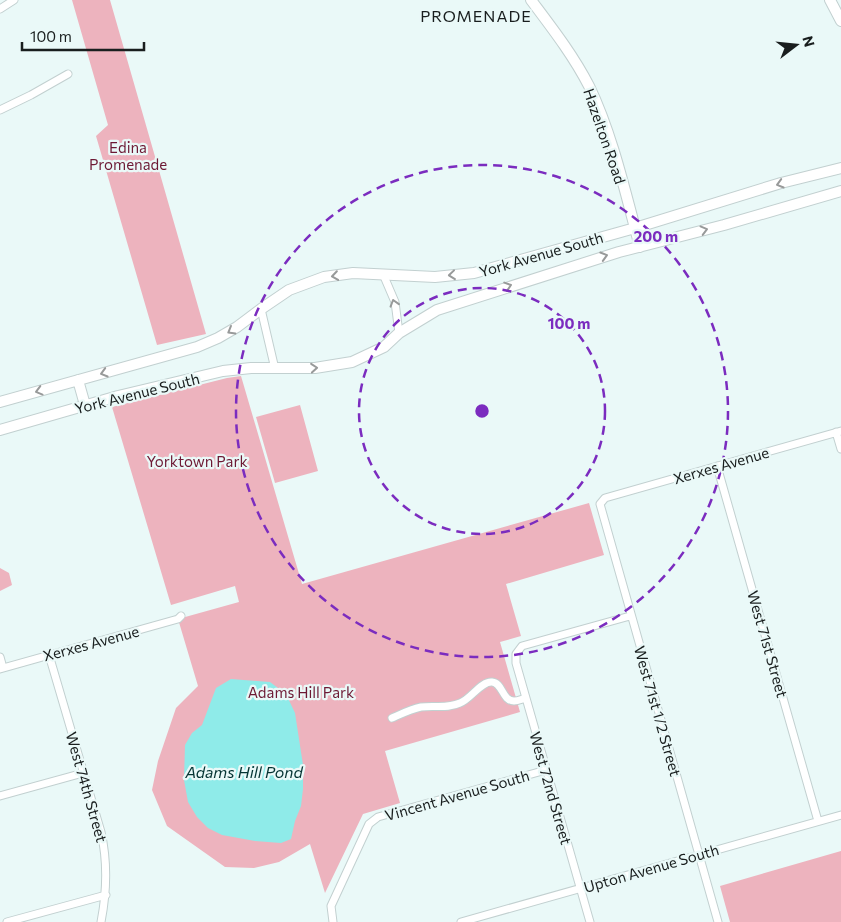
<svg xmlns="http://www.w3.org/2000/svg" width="841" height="922" font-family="Commissioner,sans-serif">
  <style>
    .green { fill: #edb3be }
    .water { fill: #8febe9 }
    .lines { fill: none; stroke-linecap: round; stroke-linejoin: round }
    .street-casing { stroke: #c2d0d0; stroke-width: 9 }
    .secondary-casing { stroke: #c2d0d0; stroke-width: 12 }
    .street { stroke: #fff; stroke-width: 7 }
    .secondary { stroke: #fff; stroke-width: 10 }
    .oneway { stroke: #989a9a }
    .ring { fill: none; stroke: #7b2cbf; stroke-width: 2.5; stroke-dasharray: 9 6 }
    .labels { text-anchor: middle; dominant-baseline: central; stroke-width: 4.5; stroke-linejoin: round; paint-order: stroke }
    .street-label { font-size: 15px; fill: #191e1e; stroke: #eaf9f8 }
    .park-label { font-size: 15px; fill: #6d1934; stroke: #eaf9f8 }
    .neighbourhood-label { font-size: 16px; letter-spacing: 1px; fill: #191e1e; stroke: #eaf9f8 }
    .water-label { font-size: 16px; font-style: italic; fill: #053433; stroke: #eaf9f8 }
    .centre { fill: #7b2cbf; stroke: #eaf9f8; stroke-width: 2.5 }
    .ring-label { font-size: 15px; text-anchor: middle; font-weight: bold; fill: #7b2cbf; stroke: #eaf9f8; stroke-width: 4.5; stroke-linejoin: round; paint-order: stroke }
  </style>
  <rect width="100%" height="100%" fill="#eaf9f8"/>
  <!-- green -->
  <path class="green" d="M72 0H110L206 334 157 345 96 136 108 125Z
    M241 376 302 584 589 503 604 555 506 584 521 636 500 642 520 712 385 751 400 803 363 814 325 893 310 844 279 862 254 868 225 867 167 826 152 790 158 761 176 708 198 686 178 619 239 602 235 586 171 605 112 407 227 378Z
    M300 405 318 471 275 483 256 417Z
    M0 568 9 573 12 585 0 591Z
    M841 851V922H730L720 886Z"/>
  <!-- water -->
  <path class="water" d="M231 679 270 682 286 694 295 713 303 765V789L301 806 295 821 291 839 281 843 255 841 222 835 208 828 197 817 188 802 184 780 185 745 192 733 202 725 216 688Z"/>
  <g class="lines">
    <defs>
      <path id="street" d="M0 9 14 0
        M0 110 31 95 68 74
        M383 274 395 302 399 333
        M261 309 275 369
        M836 432 841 449
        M717 466 818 821
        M49 655 101 832C108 863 107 891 101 922
        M0 657 3 668
        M0 669 178 619 181 616
        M392 718C401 714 411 709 421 707 435 705 447 709 460 703 471 699 481 681 492 682 503 683 502 701 514 701 518 701 522 699 526 698
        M0 796 83 773
        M7 922 106 895
        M333 922 331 906 369 824 378 817 546 770
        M461 922 841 815
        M590 922 516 663V654L522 646 630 616
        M718 922 600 504 605 498 841 431"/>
      <path id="secondary" d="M531 0C552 28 573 55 589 86 612 133 626 195 640 247
        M830 0 841 21
        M78 380 85 405
        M0 402 197 347 218 338 237 327 261 309 289 290 324 277 353 273 435 277 474 273 635 228 781 183 841 168
        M0 430 118 396 223 371 251 368H315L352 362 384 347 399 333 437 310 619 252 724 225 841 191"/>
    </defs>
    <!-- street casing -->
    <use href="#street" class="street-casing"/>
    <!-- secondary casing -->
    <use href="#secondary" class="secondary-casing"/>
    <!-- street -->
    <use href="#street" class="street"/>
    <!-- secondary -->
    <use href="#secondary" class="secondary"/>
  </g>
  <!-- one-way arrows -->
  <defs><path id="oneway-chevron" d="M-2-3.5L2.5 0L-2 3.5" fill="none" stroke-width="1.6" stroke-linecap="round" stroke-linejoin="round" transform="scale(1.25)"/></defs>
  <g class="oneway">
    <use href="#oneway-chevron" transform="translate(780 184) rotate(164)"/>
    <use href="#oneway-chevron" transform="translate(704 230) rotate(-15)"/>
    <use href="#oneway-chevron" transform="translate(604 256) rotate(-17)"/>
    <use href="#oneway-chevron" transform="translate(452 275) rotate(174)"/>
    <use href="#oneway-chevron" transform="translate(335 276) rotate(172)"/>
    <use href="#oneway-chevron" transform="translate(508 286) rotate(-18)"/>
    <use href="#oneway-chevron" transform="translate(394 303) rotate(-107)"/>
    <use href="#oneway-chevron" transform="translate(231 331) rotate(150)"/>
    <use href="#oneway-chevron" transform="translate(314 368) rotate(-5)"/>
    <use href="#oneway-chevron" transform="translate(104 373) rotate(164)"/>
    <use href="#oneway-chevron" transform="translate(39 391) rotate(165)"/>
  </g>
  <!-- distance rings -->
  <g class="ring">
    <circle cx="482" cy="411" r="123"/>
    <circle cx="482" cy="411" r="246"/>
  </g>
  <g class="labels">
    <!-- street labels -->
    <g class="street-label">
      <text transform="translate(605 136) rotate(71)">Hazelton Road</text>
      <text transform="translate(541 254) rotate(-16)">York Avenue South</text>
      <text transform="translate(137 393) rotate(-14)">York Avenue South</text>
      <text transform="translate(721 465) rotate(-16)">Xerxes Avenue</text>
      <text transform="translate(91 643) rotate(-15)">Xerxes Avenue</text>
      <text transform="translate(768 644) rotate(74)">West 71st Street</text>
      <text transform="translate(658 711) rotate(74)">West 71st 1/2 Street</text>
      <text transform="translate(87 787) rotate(74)">West 74th Street</text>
      <text transform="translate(551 788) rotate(74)">West 72nd Street</text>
      <text transform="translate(457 795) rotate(-16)">Vincent Avenue South</text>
      <text transform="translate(651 868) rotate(-16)">Upton Avenue South</text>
    </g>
    <!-- park labels -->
    <g class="park-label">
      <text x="128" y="147">Edina<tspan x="128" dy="17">Promenade</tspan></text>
      <text x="197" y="461">Yorktown Park</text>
      <text x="301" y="692">Adams Hill Park</text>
    </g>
    <!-- neighbourhood labels -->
    <g class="neighbourhood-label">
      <text x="476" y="15">PROMENADE</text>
    </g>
    <!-- water labels -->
    <g class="water-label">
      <text x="244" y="771">Adams Hill Pond</text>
    </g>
  </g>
  <circle cx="482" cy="411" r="8" class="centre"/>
  <g class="ring-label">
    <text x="656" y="242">200 m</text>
    <text x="569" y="329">100 m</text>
  </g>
  <!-- north arrow -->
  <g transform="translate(796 45) rotate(74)" stroke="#eaf9f8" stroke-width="4" paint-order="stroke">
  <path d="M0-4L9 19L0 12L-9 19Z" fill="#191e1e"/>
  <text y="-8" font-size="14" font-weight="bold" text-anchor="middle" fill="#191e1e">N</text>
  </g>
  <!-- scale -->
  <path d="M22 42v8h122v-8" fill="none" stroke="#191e1e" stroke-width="2.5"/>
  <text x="30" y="42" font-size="15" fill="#191e1e" stroke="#eaf9f8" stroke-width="4" paint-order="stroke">100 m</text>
</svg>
